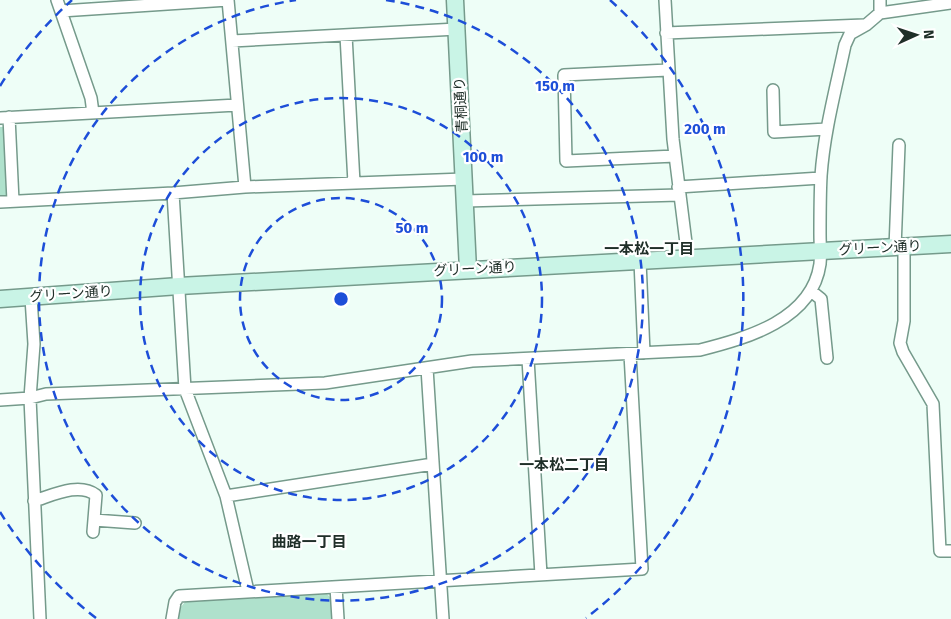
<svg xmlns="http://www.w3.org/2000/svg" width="951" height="619" font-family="'Fira Sans','Noto Sans JP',sans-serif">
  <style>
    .green { fill: #afe1cc }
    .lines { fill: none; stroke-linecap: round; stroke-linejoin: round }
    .street-casing { stroke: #759a8b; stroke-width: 14 }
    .secondary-casing { stroke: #759a8b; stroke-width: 19 }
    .street { stroke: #fff; stroke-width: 11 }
    .secondary { stroke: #c9f4e6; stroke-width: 16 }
    .ring { fill: none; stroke: #1d4ed8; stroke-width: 2.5; stroke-dasharray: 9 6 }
    .labels { text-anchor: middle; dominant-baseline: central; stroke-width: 4.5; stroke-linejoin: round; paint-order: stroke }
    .street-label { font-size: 14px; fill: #202f29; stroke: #fff }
    .neighbourhood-label { font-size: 15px; font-weight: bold; fill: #202f29; stroke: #fff }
    .centre { fill: #1d4ed8; stroke: #fff; stroke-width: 2.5 }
    .ring-label { font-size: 15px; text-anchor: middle; font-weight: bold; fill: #1d4ed8; stroke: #fff; stroke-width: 4.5; stroke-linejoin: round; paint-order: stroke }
  </style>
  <rect width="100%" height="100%" fill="#eefef7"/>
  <!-- green -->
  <path class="green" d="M0 127H4L7 197H0Z
    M327 594 331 598 333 619H178L180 608 185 602Z"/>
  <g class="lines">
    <defs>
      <path id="street" d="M57 0 91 98 93 113
        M228 0 245 187
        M665 0 673 139 688 259
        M61 11 228 0
        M880 13 951 3
        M666 33 864 25
        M346 35 354 183
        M232 41 457 29
        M668 70 564 75 566 161 675 156
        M773 90 774 132 827 129
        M9 117 13 201
        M0 118 237 105
        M678 187 821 178
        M173 193 185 389 226 496 248 591
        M465 201 679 195
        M0 202 173 193 245 187 464 179
        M904 247V321L900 343 903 352 933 404 940 551H951
        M895 248 899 145
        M640 261 644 353
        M811 291 821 299 827 358
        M31 298 34 344 30 398 40 619
        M528 359 541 575
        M427 368 443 619
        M0 400 30 398 46 394 325 383 472 361 700 350C747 338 812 320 820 264 821 254 820 244 820 234 820 215 820 195 821 176 824 132 836 88 845 45L850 34 866 25 880 13V0
        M226 496 433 464
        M34 501C53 495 79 482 96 495L93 532
        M94 520 135 523
        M336 587 338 619
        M172 619 175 602 179 596 642 569 630 354"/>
      <path id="secondary" d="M455 0 468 270
        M0 299 179 286 951 244"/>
    </defs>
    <!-- street casing -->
    <use href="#street" class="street-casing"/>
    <!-- secondary casing -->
    <use href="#secondary" class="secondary-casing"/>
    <!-- street -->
    <use href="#street" class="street"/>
    <!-- secondary -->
    <use href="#secondary" class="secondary"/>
  </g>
  <!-- distance rings -->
  <g class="ring">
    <circle cx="341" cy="299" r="101"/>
    <circle cx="341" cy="299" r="201"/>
    <path d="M386 0A302 302 0 1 1 296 0"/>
    <path d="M96 618A402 402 0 0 1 0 512M0 86A402 402 0 0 1 72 0M610 0A402 402 0 0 1 586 618"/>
  </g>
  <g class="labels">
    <!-- street labels -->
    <g class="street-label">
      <text transform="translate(461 105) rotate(-93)">青桐通り</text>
      <text transform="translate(880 248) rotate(-3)">グリーン通り</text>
      <text transform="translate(475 269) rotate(-3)">グリーン通り</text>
      <text transform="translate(71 294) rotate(-4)">グリーン通り</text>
    </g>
    <!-- neighbourhood labels -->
    <g class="neighbourhood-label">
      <text x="649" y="249">一本松一丁目</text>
      <text x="564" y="465">一本松二丁目</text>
      <text x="309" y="542">曲路一丁目</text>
    </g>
  </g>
  <circle cx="341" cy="299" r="8" class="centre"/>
  <g class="ring-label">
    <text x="555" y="91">150 m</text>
    <text x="705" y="134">200 m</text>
    <text x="483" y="162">100 m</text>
    <text x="412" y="233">50 m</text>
  </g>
  <!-- north arrow -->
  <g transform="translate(916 35) rotate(87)" stroke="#ffffff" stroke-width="4" paint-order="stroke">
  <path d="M0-4L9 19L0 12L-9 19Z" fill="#202f29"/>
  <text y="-8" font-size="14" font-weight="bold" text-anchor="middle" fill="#202f29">N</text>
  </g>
</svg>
